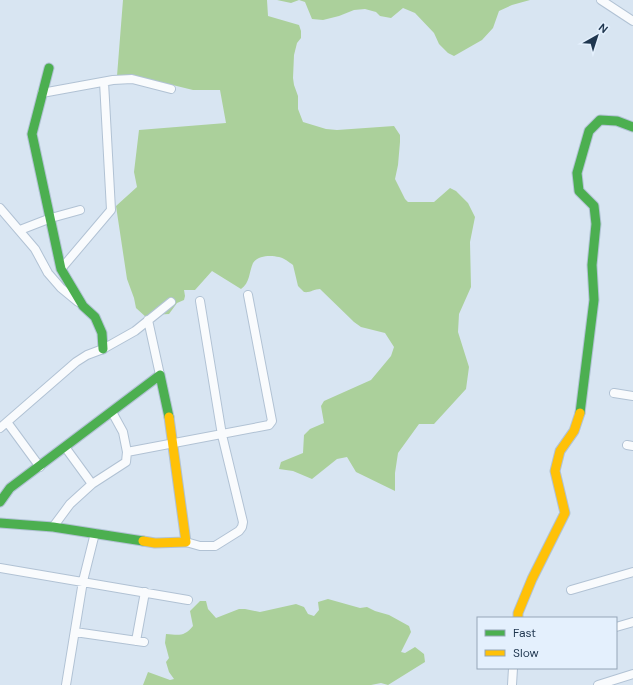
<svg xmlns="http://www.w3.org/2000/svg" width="633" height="685" font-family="'DM Sans',sans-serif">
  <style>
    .forest { fill: #abd09b }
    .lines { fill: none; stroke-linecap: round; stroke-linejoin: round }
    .street-casing { stroke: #b1c2d4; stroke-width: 10 }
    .fast-casing { stroke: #b1c2d4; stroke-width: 11 }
    .slow-casing { stroke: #b1c2d4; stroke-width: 11 }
    .street { stroke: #f9fbfd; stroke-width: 8 }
    .fast { stroke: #4caf50; stroke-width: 9 }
    .slow { stroke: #ffc107; stroke-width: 9 }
  </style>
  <rect width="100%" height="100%" fill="#d8e5f2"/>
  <!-- forest -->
  <path class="forest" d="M123 0H267L268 16 299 25 301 31V38L297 43 294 55 293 78 294 85 298 96V109L303 122 326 129 337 130 394 126 400 135V142L398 165 395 179 405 199 408 202H434L450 188 456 191 468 203 475 217 470 242 471 287 459 314 458 332 469 367 466 389 434 424H419L398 453 395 473V491L356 472 347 457 337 459 312 479 293 471 279 469 281 462 303 453 304 435 310 429 324 423 321 406 324 401 371 380 391 356 394 347 385 333 361 327 354 322 320 289C314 289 310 293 304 292L298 286 293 265C289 262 284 258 279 257 271 255 258 255 253 263 249 272 250 283 241 289L212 271 195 290H184L185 296 184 300 177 303 169 314 153 315 147 318 136 308 134 298 127 279 116 206 137 187 134 172 139 130 226 123 220 90H193L132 75 117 76Z
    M277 0H530L512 5 499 11 493 28 482 40 454 56 448 53 439 44 434 33 415 13 403 8 391 18 380 16 376 12 365 9 354 10 339 16 323 20 312 19 305 2 299 0 291 3Z
    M328 599 360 608 367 607 375 611 389 615 409 626 411 632 401 652 405 653 415 647 424 654 425 662 388 685 381 683 371 685H143L148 672 170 680 174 679 169 672 166 662 169 658 165 643 166 634C179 635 184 637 193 626L190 611 200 601H206L208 609 216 618 239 609H245L260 612 296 604 304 607 308 614 314 616 319 610 318 602Z"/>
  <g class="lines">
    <defs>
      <path id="street" d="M601 0 633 21
        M42 93 113 80 132 79 171 89
        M0 208 35 249 48 273 61 288 78 302
        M20 230 51 218 80 210
        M61 269 111 210 104 82
        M148 320 160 375
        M614 393 633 396
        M112 412 123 432 127 452 269 425 272 421 248 295
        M7 422 40 467
        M0 428 76 362 87 355 103 349 135 331 171 302
        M627 445 633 446
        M65 447 92 484
        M53 527 70 504 92 484 126 462 127 452
        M186 542 200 546H215L239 531 242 527 243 522 222 435 200 301
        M0 568 188 600
        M571 590 633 572
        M616 627 633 622
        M75 632 144 642
        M136 641 145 592
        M66 685 83 581 95 533
        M512 685 513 668
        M598 685 633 674"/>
      <path id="fast" d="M49 68 32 134 61 269 83 306 95 317 102 333 103 349
        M580 413 594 300 592 265 596 224 594 206 579 191 577 173 589 131 600 120 617 121 633 127
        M0 502 10 488 160 375 169 417
        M0 523 53 527 143 541"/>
      <path id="slow" d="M143 541 155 543 186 542 169 417
        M518 618V613L532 579 565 513 555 471 560 451 574 431 580 413"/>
    </defs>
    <!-- street casing -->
    <use href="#street" class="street-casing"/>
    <!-- fast casing -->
    <use href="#fast" class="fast-casing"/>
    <!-- slow casing -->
    <use href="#slow" class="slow-casing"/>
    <!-- street -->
    <use href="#street" class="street"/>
    <!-- fast -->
    <use href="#fast" class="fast"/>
    <!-- slow -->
    <use href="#slow" class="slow"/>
  </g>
  <!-- legend -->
  <rect x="477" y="617" width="140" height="52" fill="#e4f0fd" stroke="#95a6b7"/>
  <rect x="485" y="630" width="20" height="6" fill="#4caf50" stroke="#95a6b7"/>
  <text x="513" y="637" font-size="12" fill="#1f364f">Fast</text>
  <rect x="485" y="650" width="20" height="6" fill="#ffc107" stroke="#95a6b7"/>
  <text x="513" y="657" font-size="12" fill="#1f364f">Slow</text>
  <!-- north arrow -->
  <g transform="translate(597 36) rotate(39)" stroke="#e4f0fd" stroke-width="3" paint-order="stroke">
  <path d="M0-3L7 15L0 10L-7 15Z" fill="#1f364f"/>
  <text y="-6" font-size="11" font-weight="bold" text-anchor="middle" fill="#1f364f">N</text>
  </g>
</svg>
